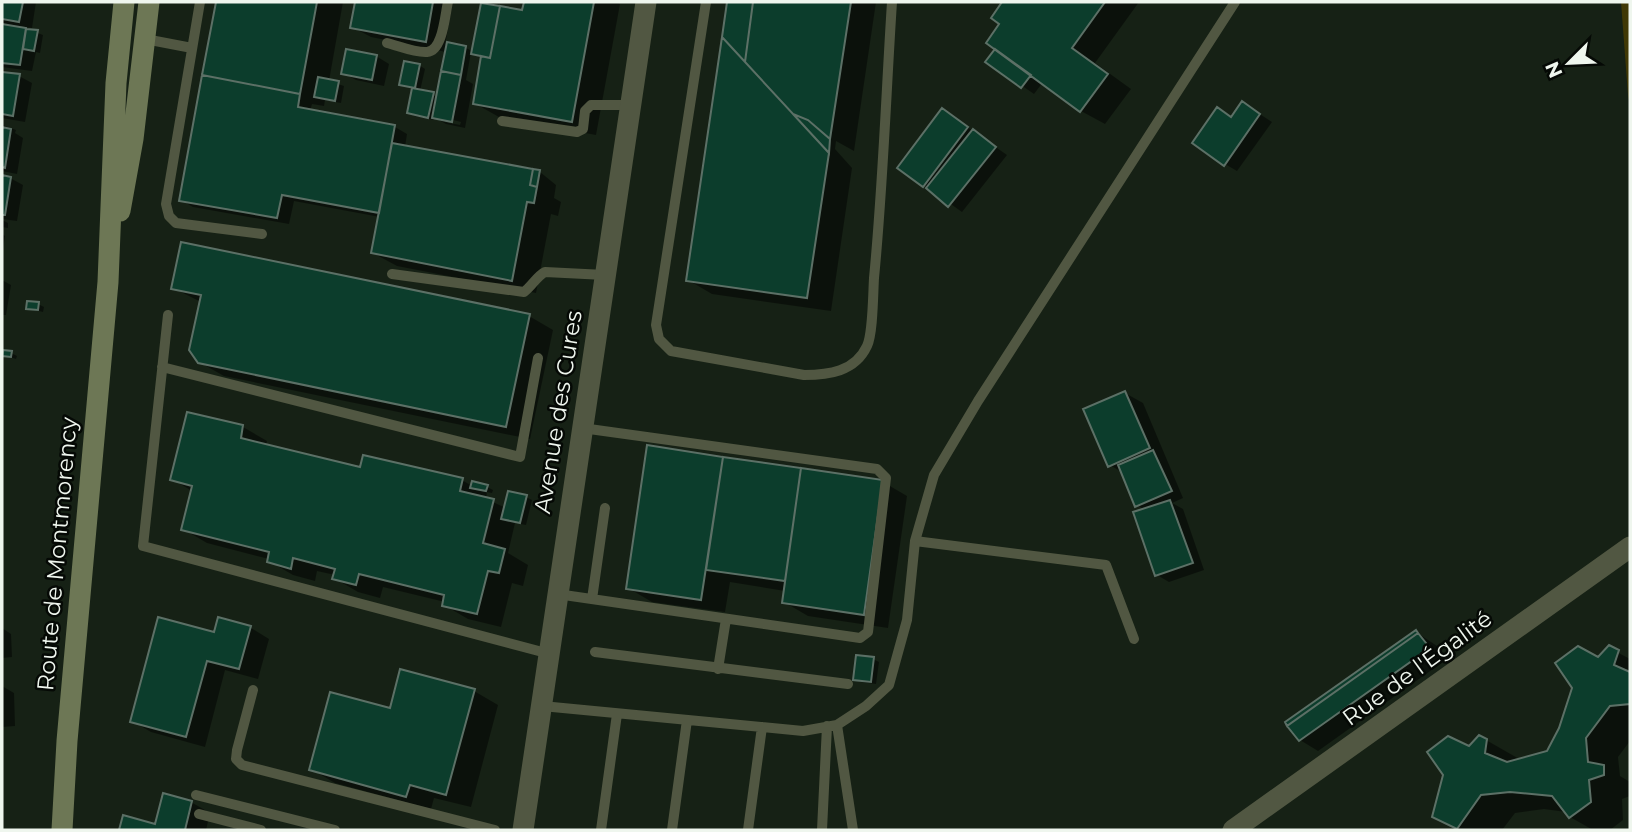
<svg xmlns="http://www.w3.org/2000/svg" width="1632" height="832" font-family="Montserrat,sans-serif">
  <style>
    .green { fill: #403805 }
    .shadow { fill: #0007; fill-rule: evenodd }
    .building { fill: #0c3d2c; stroke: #5c7066; stroke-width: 2 }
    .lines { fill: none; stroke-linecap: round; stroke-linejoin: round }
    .lane { stroke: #515742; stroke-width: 10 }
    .street { stroke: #515742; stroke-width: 21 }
    .secondary { stroke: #6d7755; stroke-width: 21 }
    .labels { text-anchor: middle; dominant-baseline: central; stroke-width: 5; stroke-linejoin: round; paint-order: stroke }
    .street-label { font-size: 23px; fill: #eff6ee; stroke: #050905 }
  </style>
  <rect width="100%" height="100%" fill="#162115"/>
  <!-- green -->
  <path class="green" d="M1621 2H1630V106L1628 95Z"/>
  <!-- shadow -->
  <path class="shadow" d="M2 2H36L32 28 19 26 43 35 40 53 36 52 32 71 2 67V26L10 27 2 22Z
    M217 2H343L329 81 344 86 341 103 325 100 324 106 312 104 310 111 395 127 407 134 405 147 540 172 556 185 554 198 561 202 558 216 551 214 536 293 397 266 373 253 380 217 294 201 289 224 193 207 181 200Z
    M357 2H453L445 45 466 48 474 52 523 12 525 2H617L620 4 596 135 499 117 474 103 483 59 471 52 466 80 473 84 465 128 446 124 434 117V120L414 116 409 112 413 89 401 84 419 65 425 69 420 91 438 97 446 52 371 37 352 27ZM445 118 461 122 460 125 445 122Z
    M729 2H876L854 151 836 141 835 149 852 168 831 311 712 294 688 280Z
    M1004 2H1139L1095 63 1131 89 1105 124 1081 111 1043 82 1034 94 988 62 995 51 1002 24 993 18Z
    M376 56 389 64 384 86 356 80 343 73Z
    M2 73 19 76 32 83 25 122 2 118Z
    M943 110 1007 155 962 212 924 185Z
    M1255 111 1272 122 1237 171 1225 164 1233 118Z
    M2 125 16 130 15 133 23 138 17 174 2 171Z
    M2 177 10 178 23 185 17 221 2 219Z
    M2 220 8 223V228L2 227Z
    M2 234 5 236 2 256Z
    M2 280 11 285 6 315H2Z
    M173 288 529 316 553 330 530 439 224 376 199 362 201 302Z
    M38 304 44 307 43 312 28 308Z
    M11 353 17 356 16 359 4 355Z
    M1125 393 1143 403 1183 498 1172 503 1183 509 1204 570 1169 582 1157 575 1145 510 1137 505 1123 473 1110 465Z
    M243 427 267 441 266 446 361 469 462 480 472 486 487 487 493 490 492 493 487 492 486 499 506 508 526 497 532 500 526 525 515 523 508 553 528 565 523 586 512 583 501 627 468 619 444 605 445 602 383 587 380 598 358 592 334 578 335 575 317 571 315 581 293 575 269 561V559L207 543 183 529 192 491 172 479Z
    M649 447 883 482 907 496 888 628 808 616 784 602 785 591 730 582 725 612 652 602 628 588Z
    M220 619 251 628 269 639 258 679 225 670 205 747 151 732 132 721 216 634Z
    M2 628 11 634 12 657 2 658Z
    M1416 632 1437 646 1447 659 1318 751 1300 740Z
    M1609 648 1630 659V741L1618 757 1620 776 1630 782V796L1622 799 1623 820 1610 830H1593L1570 817 1566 812 1544 809 1515 813 1502 830H1458L1434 816 1470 749 1486 740 1521 760 1548 752 1599 659Z
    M873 659 879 662 876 684 860 682 855 679Z
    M2 686 14 693 15 726 2 727Z
    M474 691 498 705 471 807 434 798 431 809 335 783 311 769 391 711Z
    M191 802 210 813 206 830H121L124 818 156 826Z"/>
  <!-- building -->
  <path class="building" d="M2 2H23L19 22 2 19Z
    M216 2H317L300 94 202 75Z
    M355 2H433L426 42 350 28Z
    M524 2H594L572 122 473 104 481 56 490 58 500 6 522 10Z
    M727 2H753L745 62 722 37Z
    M753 2H851L830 139 808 120 793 114 745 62Z
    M1002 2H1105L1072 48 1108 74 1080 112 986 43 999 24 991 18Z
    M481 3 500 6 490 58 471 54Z
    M2 24 26 28 20 65 2 63Z
    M26 29 38 30 34 51 23 49Z
    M722 37 829 153 807 298 686 281Z
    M447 42 466 46 461 75 441 71Z
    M346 49 377 55 372 80 341 74Z
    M995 49 1031 75 1021 88 985 62Z
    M404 61 420 64 415 88 399 85Z
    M441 71 461 75 452 122 432 118Z
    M2 72 20 74 13 116 2 114Z
    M202 75 300 94 298 107 395 125 379 213 282 195 277 218 179 201Z
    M318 77 339 81 335 101 314 97Z
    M412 88 434 92 428 118 407 113Z
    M1242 101 1260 114 1224 166 1192 143 1217 107 1231 117Z
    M942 108 968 127 923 187 897 168Z
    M793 114 808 120 830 139 829 153Z
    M2 127 11 129 5 168 2 167Z
    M973 129 996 147 948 207 926 188Z
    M392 143 533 169 530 185 537 187 534 203 527 202 512 281 371 253Z
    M533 169 540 170 537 187 530 185Z
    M2 175 11 177 5 215H2Z
    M181 242 530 314 506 427 198 363 189 350 201 295 171 289Z
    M27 301 39 302 38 310 26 309Z
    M3 350 12 351 11 357 2 356Z
    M1125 391 1150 448 1108 467 1083 409Z
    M187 412 243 425 241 438 360 467 363 455 463 478 460 491 494 499 483 543 505 549 499 573 488 571 477 614 442 606 444 595 359 574 356 585 332 579 335 569 293 558 291 569 267 562 269 552 181 530 192 486 170 480Z
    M647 445 723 457 701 600 626 589Z
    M1153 450 1172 491 1135 507 1118 465Z
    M723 457 801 468 785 581 706 570Z
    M801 468 883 480 864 615 782 603Z
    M472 481 488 485 486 491 470 488Z
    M508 491 527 495 520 523 501 519Z
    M1170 500 1193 563 1155 576 1133 512Z
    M158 617 214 632 218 617 251 626 239 669 207 661 186 737 130 722Z
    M1416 630 1418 633 1287 726 1285 722Z
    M1418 633 1430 648 1299 741 1287 726Z
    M1609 645 1619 650 1614 665 1630 672V704L1610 706 1586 738 1588 762 1604 765V775L1589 780 1591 802 1569 818 1552 796 1510 792 1481 795 1457 829 1432 817 1443 775 1427 752 1448 736 1469 746 1479 735 1487 739 1485 753 1507 762 1547 751 1559 728 1572 688 1555 663 1578 646 1598 657Z
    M856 655 874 657 871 682 853 680Z
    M400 669 475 689 446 795 410 785 406 797 309 770 330 692 390 708Z
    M163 793 192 801 185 830H119L123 815 155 824Z"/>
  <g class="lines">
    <!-- lane -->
    <path class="lane" d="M200 2 166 204 169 216 176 223 262 234
      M706 2 656 325 659 339 671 351 804 375C828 375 855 372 867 346 873 334 873 294 874 278 883 186 886 94 892 2
      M145 39 192 48
      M387 43C399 46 415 53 427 52 443 51 445 14 448 2
      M502 121 577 132 583 129 585 111 591 105H630
      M392 274 524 292C532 286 537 276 545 272L605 275
      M168 315 143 546 550 654
      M162 367 520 457 538 358
      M915 541 1106 565 1134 639
      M557 594 860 638 868 632 886 478 877 469 582 428
      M592 599 605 508
      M595 652 848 684
      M718 669 726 619
      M253 690 237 750 236 759 242 765 495 830
      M542 706 803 731 837 725 866 706 889 685 907 620 915 541 934 475 978 401 1235 2
      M837 725 853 830
      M196 795 335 830
      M199 814 261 830
      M601 830 617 714
      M672 830 687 720
      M748 830 762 727
      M822 830 827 726"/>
    <!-- street -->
    <path class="street" d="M523 830 646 2
      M1233 830 1630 547"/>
    <!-- secondary -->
    <path class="secondary" d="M120 211 133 139 149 2
      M62 830 67 741 108 282 116 83 124 2"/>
  </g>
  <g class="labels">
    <!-- street labels -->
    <g class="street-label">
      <text transform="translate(558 412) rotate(-81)">Avenue des Cures</text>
      <text transform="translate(57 554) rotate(-85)">Route de Montmorency</text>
      <text transform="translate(1417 668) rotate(-36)">Rue de l'Égalité</text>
    </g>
  </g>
  <!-- border -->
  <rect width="1632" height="832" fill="none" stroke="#eff6ee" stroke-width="7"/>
  <!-- north arrow -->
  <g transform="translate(1569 63) rotate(246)" stroke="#050905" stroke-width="5" paint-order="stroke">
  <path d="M0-5L12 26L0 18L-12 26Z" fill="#eff6ee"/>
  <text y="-10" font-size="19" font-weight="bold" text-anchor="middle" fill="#eff6ee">N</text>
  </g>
</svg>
